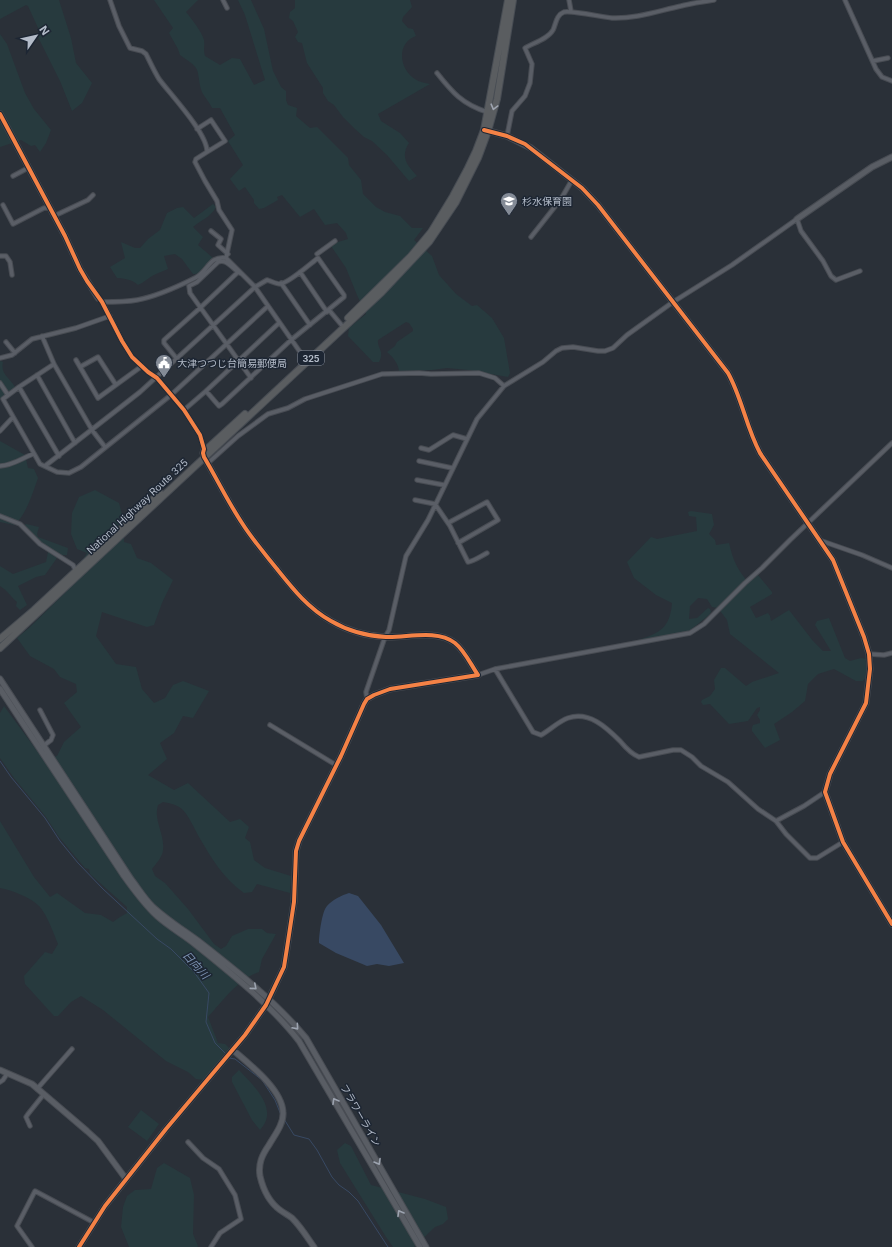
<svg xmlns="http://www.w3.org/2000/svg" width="892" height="1247" font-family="Inter,'Noto Sans JP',sans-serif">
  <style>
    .green { fill: #273a3e }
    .water { fill: #384963 }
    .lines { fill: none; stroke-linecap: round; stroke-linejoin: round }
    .stream { stroke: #384963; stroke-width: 1 }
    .street-casing { stroke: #484c53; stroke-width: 5.5 }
    .secondary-casing { stroke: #484c53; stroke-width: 7 }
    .highway-casing { stroke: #474c53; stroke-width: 8 }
    .street { stroke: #5a5e66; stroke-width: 3.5 }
    .secondary { stroke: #595d64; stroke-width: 5 }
    .highway { stroke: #5a5d60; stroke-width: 6 }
    .cycleway-casing { stroke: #1d2633; stroke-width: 6 }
    .cycleway { stroke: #f48246; stroke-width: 4 }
    .oneway { stroke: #9ea4af }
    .oneway2 { stroke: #9da4b0 }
    .labels { text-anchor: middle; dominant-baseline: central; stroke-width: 3; stroke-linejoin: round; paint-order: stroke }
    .shield { fill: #1d2633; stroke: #878f9c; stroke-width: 1 }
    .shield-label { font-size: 9px; font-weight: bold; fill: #b4bcc9 }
    .poi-label { font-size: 10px; fill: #b4bcc9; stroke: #1d2633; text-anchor: start }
    .street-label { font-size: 10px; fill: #b4bcc9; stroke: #1d2633 }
    .water-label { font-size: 11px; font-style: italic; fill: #7c92b1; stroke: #1d2633 }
  </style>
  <rect width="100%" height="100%" fill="#2a3038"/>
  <!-- green -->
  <path class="green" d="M0 0H59L71 38 76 63 92 83 82 103 72 111 60 81 38 37 39 30 28 6 26 5 0 19Z
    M154 0H198L186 12C191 18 202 32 204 40 205 45 203 49 205 56L220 65 232 58 240 59 254 85 265 80 245 15 238 0H251L264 29 273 71 281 87 286 91V100L288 105 297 108 296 116 310 128 317 127 348 158 349 165 361 180 363 194 376 207 385 212 400 216 412 228H423L414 240 432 256 439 275 456 294 472 306 477 305 492 318 504 338 510 373 508 377 468 370 447 368 432 370 399 371C398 363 393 357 387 352L395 346 397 342 413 331V329L409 323 406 322 378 340C377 349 385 351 379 362H373L348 336 349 328 366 314 357 295 346 268 331 246 338 242 348 239 346 233 337 223 325 225 314 209 300 217 282 195 277 197 278 200 264 208 259 209 254 203V200L245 187 239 191 230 179 243 165 228 141 235 135 220 108H212C210 103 203 95 202 92 199 85 199 75 197 70 195 64 185 59 180 55L178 49 169 33 173 28Z
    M295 0H410L412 7 403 17 402 21 408 28 413 29 416 36C396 43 399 69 415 79 419 82 425 83 430 84L378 114 381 121 400 133 409 143C400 157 407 165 417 176L409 181 387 155 372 141 364 137 354 128 343 117 334 105 328 101 323 93V88L307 63 302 43 298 42 295 37 298 32 293 21 289 18 290 12 295 8Z
    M0 34 7 44 25 93 34 109 51 130 46 143 40 152 35 145 31 146 21 140 0 147Z
    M213 204 216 207C211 217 201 220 193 227L203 237 198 245 213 258V261C207 267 201 275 193 274L182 259 175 254 164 256 168 269C164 271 160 272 156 274 149 277 145 282 138 285 133 280 124 278 117 278L110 267 125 258 121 242 135 248H140L148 239 160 230 167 213 177 208 183 207 194 218Z
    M0 361 3 362C0 374 10 378 15 387L0 399Z
    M0 441 25 455 28 468 34 469 38 478C33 492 26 516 14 525L0 522Z
    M95 490 119 503 123 518 124 542 131 544 137 558 151 563 173 580 162 603 154 625 147 627 102 612 96 636 116 664 136 667 142 689 154 703 165 698 173 685 183 681 209 691 193 718 183 716 174 733 160 743 167 759 148 775 174 790 188 783 230 822 240 819 249 827 245 838 250 842 254 860 265 868 291 876 290 893 257 884 252 892 244 893C223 878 212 859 199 837 194 828 190 818 183 810 178 805 170 803 163 802L158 805C153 820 165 834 163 850 163 856 156 864 152 869L155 876 165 883 188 909 214 944 221 949 226 946 232 936 248 929H262L267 933 276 934 262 959 259 972C238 979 223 1001 208 1017L218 1043 225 1044 229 1048 204 1080 196 1079 188 1072 166 1061 103 1010 81 996 71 1002 58 1016H54L25 984 24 976 45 952 52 954 58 944C53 932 48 917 40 907 32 898 12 890 0 888V821L34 877 50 897 57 893 85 913 101 915 113 922 120 917 127 913V907L90 874 89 869 85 868 59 837 46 817 14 778 0 758V713L4 706 43 759 57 756 64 742 81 727 64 703 77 692 76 684 60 677 54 669 30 656 17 638 30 627 68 590 76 571 87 553 77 549 71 534 72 513 79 497Z
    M691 511 712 514 714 525 709 534 715 540 716 545 729 543C733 560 737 569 748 582L758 575 772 592V594L750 607 756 618 768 613 770 616 771 621 789 610 813 641 823 651H831L815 625 817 621 829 618 845 658 850 661 861 658 867 659V676L863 681H856L834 669 818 674 808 684 805 701 792 712 774 724 780 740 765 748 752 731V728L753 725 760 723V720L757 715 760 710V707L757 708 748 721 729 724 710 704 703 705 701 702 702 700 710 696 715 689 714 680 721 668H725L746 686 752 682 779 673 730 634 727 620 718 608 712 607 707 599 698 598 690 606 689 619 697 618 708 608 710 609 711 612 709 615 688 632 638 642V640C660 633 670 628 672 603L656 595 634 578 627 562 651 537 657 539 697 531 696 517 689 516 688 512Z
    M26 524 39 527 37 534 38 537 68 548 67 555H59L45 575 36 577 18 586 27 605 20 610 16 606 17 602C10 596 8 591 0 586V566L13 574 46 562 48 552 23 526Z
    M239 1070C253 1085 280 1109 260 1130L252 1120 232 1082V1077Z
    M141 1110 159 1124 147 1141 128 1127Z
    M345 1143 351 1146 371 1185 425 1199 446 1207 448 1219 443 1224 435 1227 414 1247H393L386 1237 340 1163 337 1150Z
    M164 1163 190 1178 194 1195 193 1234 198 1246 197 1247H129L121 1227 123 1207 127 1196 135 1190 151 1189 157 1168Z"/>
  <!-- water -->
  <path class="water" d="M349 893 358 896 381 925 404 963 389 966 377 964 367 966 336 953 319 943C319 935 322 911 327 906 332 900 342 895 349 893Z"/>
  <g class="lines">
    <!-- stream -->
    <path class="stream" d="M0 761 11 777 45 818 60 841 78 863 103 889 157 939 171 949 194 972 209 993 206 1022 215 1043 226 1054
      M229 1058 235 1059 262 1080 275 1100 281 1115
      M284 1119 294 1135 309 1139 317 1150 332 1177 339 1185 349 1192 358 1201 388 1247"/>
    <defs>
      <path id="street" d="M110 0 119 26 130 48 142 51 146 54C150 62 154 71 159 79 170 94 208 134 207 152L196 159 195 162 205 181 217 201 219 210 232 230 226 258
        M223 0 227 8
        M569 0 571 11
        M845 0 876 69 882 77 892 81
        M873 61 888 58
        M437 73C452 92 462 104 487 112
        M197 129 211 120 225 141 207 152
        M507 136 512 111 525 96 530 83 532 64 525 48C533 43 548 39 553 30 556 24 556 15 564 12 571 10 601 17 612 18 635 19 658 11 681 6 692 3 703 2 714 0
        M13 176 28 168
        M3 205 13 224 44 208H50
        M54 216 88 200 93 195
        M211 231 221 239 218 245 228 254
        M531 237 561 199 572 180
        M317 254 335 241
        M0 256H6L10 262 12 275
        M300 272 327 312
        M242 274C233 271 228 258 218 262L197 282 189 286 190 293 251 378
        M281 283 310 325
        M102 301 122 341 132 357 148 372 157 378 184 410 200 435 204 449
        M102 302C114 302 126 302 137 300 154 297 179 286 195 278 208 272 209 255 226 258L255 287 307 362
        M329 310 344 328
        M42 336 54 364
        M6 342 15 353
        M0 358 12 355 32 339 76 328 110 316
        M177 359 164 343V340L200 308 237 273
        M76 360 98 398 142 366
        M80 367 98 357 116 385
        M37 375 75 443
        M0 383 8 395
        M19 387 59 456
        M206 391 279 323
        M0 431 13 417
        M105 447 92 430 54 364 19 387 3 399 40 464 57 472 69 473 81 467 171 395 268 306
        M421 448 429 450 453 435 467 439
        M419 461 452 468
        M208 463 238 436 268 414 288 408 305 399 382 374 419 373 431 374 479 373 495 378 504 386
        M0 466C14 465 20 459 33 454
        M45 466 140 392 255 287 267 280C271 281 276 284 280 284 289 283 310 264 318 258L344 295V297L291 340 222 404 219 406 206 391 184 410
        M417 480 444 485
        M415 500 435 504 450 526 468 562C474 561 481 556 487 553
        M0 516 20 524 40 544 73 565 76 571
        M448 523 487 502 498 520 458 543
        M819 540 862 555 892 568
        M869 654 884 655 892 653
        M495 669 533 732 541 735C550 730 559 721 568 718 589 711 606 727 620 741 625 747 631 754 639 757L673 750H681L692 757 701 766 728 782 758 809 776 821 786 834 810 858H817L843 842
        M478 675 495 669 690 633 704 624 745 583 762 568 790 540 892 443
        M367 699 366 692 385 637 389 630 406 556 428 520 477 419 504 386 543 362 556 351 562 348 573 347 598 351H605L613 348 627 335 673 302 732 265 797 219 801 231 823 261 831 276 836 280 860 271
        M40 710 53 735 51 740 42 747
        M270 725 336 765
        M776 821 804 806 825 792
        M0 1082 3 1080 7 1074
        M37 1089 72 1049
        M30 1126 26 1117 28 1114 44 1094
        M188 1142 203 1158 219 1169 235 1195 241 1219 220 1233 211 1247
        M32 1247 17 1226 35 1191 93 1222"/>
      <path id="secondary" d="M0 114 65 236 80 269 98 298
        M485 130 507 136 531 148 582 188 598 205 728 373C742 398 746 427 760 453L833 560 864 637 869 654 870 669 866 703 830 774 825 792 843 842 892 924
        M797 219 872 167 892 157
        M0 679 131 879C138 888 144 898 152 906 167 920 185 931 201 943 238 972 276 1002 306 1038L426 1247
        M0 689 124 876C134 890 144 904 157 916 169 927 184 935 196 945 232 974 271 1005 299 1041L420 1247
        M233 1050C249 1064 282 1089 283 1112 284 1124 274 1136 269 1145 262 1155 258 1164 260 1176 263 1189 269 1202 280 1210 284 1213 288 1215 292 1218 301 1227 307 1237 314 1247
        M0 1070 32 1084 87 1131 98 1141 126 1179
        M79 1247 105 1206 166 1129 245 1035 266 1005 284 967 287 948 294 902 296 851 299 841 341 756 364 704 367 699 374 695 390 689 478 675C471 665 465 651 455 643 436 629 407 638 386 637 367 636 348 631 331 621 308 608 293 589 277 569 265 554 252 539 242 523 228 502 217 479 204 457L203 453 204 449"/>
      <path id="highway" d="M348 318 411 256 431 232 453 196 467 170 476 151 484 130 508 0
        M209 447 245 414
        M0 639 34 610 160 493
        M0 648 382 292 429 242 456 202 478 158 488 131 497 99 513 0"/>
    </defs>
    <!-- street casing -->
    <use href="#street" class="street-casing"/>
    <!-- secondary casing -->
    <use href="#secondary" class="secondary-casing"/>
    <!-- highway casing -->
    <use href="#highway" class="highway-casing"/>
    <!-- street -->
    <use href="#street" class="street"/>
    <!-- secondary -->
    <use href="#secondary" class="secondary"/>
    <!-- highway -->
    <use href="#highway" class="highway"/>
    <defs>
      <path id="cycleway" d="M0 114 65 236 80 269 87 281 102 302 122 341 132 357 148 372 157 378 184 410 200 435 204 449 203 453 204 457C217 479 228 502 242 523 252 539 265 554 277 569 293 589 308 608 331 621 348 631 367 636 386 637 407 638 436 629 455 643 465 651 471 665 478 675L390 689 374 695 367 699 364 704 341 756 299 841 296 851 294 902 287 948 284 967 266 1005 245 1035 166 1129 105 1206 79 1247
        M484 130 507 136 525 144 582 188 598 205 728 373C742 398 746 427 760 453L833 560 864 637 869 654 870 669 866 703 830 774 825 792 843 842 892 924"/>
    </defs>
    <!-- cycleway casing -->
    <use href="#cycleway" class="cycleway-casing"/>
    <!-- cycleway -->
    <use href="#cycleway" class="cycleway"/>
  </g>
  <!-- one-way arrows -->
  <defs><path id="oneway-chevron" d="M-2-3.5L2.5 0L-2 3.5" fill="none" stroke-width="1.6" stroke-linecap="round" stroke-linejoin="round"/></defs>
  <use class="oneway" href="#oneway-chevron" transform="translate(494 107) rotate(105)"/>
  <g class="oneway2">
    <use href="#oneway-chevron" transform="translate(254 987) rotate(41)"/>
    <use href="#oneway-chevron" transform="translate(296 1027) rotate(49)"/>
    <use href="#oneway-chevron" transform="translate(335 1101) rotate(-120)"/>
    <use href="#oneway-chevron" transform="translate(378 1162) rotate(60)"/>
    <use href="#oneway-chevron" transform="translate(400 1213) rotate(-120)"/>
  </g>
  <!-- icons -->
  <defs>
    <symbol id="school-pin" viewBox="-11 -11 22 30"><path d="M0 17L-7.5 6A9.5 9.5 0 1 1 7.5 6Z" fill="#848b96" stroke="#1d2633"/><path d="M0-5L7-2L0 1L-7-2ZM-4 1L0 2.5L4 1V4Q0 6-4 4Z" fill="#fff"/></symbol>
    <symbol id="civic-pin" viewBox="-11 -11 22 30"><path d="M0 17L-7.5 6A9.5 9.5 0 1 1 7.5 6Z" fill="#848b96" stroke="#1d2633"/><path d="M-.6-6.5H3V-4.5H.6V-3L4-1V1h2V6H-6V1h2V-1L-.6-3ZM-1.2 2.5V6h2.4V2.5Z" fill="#fff"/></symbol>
  </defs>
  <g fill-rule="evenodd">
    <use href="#school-pin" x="499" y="191" width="20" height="27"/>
    <use href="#civic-pin" x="154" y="353" width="20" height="27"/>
  </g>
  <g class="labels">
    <!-- shield labels -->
    <rect class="shield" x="298" y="351" width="26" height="14" rx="3"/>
    <g class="shield-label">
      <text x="311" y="358">325</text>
    </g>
    <!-- poi labels -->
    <g class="poi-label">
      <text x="522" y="201">杉水保育園</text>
      <text x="177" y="363">大津つつじ台簡易郵便局</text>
    </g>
    <!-- street labels -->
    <g class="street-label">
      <text transform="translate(137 506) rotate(-43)">National Highway Route 325</text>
      <text transform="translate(361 1115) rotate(60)">フラワーライン</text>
    </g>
    <!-- water labels -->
    <g class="water-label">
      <text transform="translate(196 965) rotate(48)">日向川</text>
    </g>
  </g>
  <!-- north arrow -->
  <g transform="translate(36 36) rotate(56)" stroke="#1d2633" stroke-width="3" paint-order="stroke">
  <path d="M0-3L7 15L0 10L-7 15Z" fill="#b4bcc9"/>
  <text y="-6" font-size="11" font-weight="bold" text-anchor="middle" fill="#b4bcc9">N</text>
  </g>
</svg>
